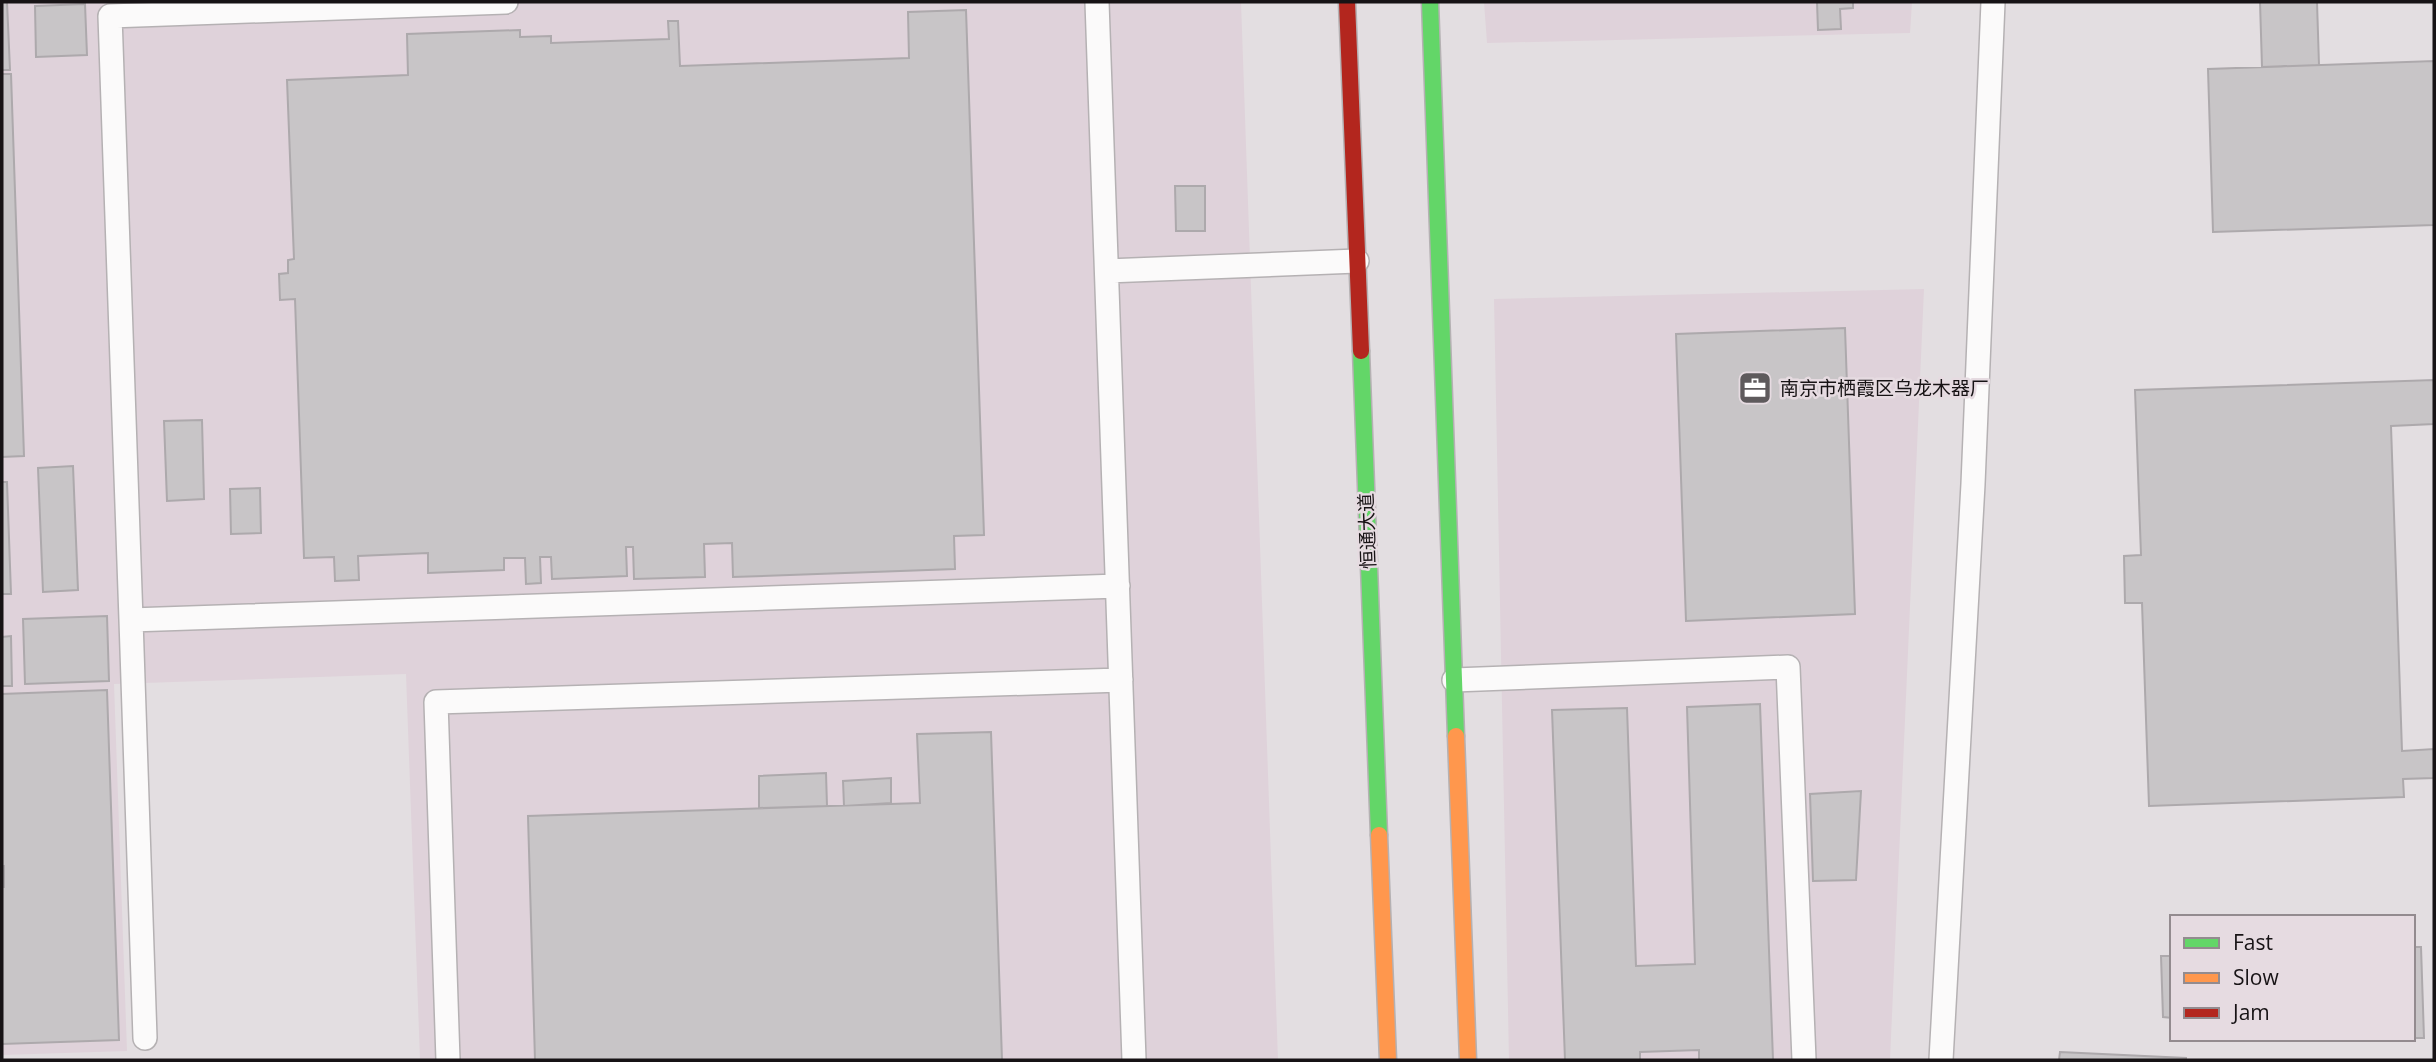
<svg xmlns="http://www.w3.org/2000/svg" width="2436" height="1062" font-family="'Open Sans','Noto Sans SC',sans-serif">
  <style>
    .built { fill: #dfd2da }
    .building { fill: #c8c5c7; stroke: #ada9ac; stroke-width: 2 }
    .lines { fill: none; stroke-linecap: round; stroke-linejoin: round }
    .lane-casing { stroke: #b5b1b3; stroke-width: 26 }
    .fast-casing { stroke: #b5b1b3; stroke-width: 19 }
    .slow-casing { stroke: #b5b1b3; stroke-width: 19 }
    .jam-casing { stroke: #b5b1b3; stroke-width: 19 }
    .lane { stroke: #fbfafa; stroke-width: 23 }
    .fast { stroke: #63d668; stroke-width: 16 }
    .slow { stroke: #ff974d; stroke-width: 16 }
    .jam { stroke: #b3261e; stroke-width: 16 }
    .labels { text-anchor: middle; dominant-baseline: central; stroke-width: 5; stroke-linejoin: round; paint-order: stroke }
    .poi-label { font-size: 19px; fill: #171315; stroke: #e6dbe1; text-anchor: start }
    .street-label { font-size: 19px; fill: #171315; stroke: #e6dbe1 }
  </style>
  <rect width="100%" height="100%" fill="#e3dee1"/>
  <!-- built -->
  <path class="built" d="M2 2H1241L1278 1060H420L406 674 114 684 127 1051 2 1055Z
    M1484 2H1912L1910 33 1487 43Z
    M1924 289 1890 1060H1509L1494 299Z"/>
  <!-- building -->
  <path class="building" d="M2 2H7L10 70H2Z
    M1817 2H1853V8L1840 9 1841 29 1818 30Z
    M2260 2H2317L2319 65 2262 67Z
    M85 4 87 55 36 57 35 6Z
    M966 10 984 535 954 536 955 569 733 577 732 543 704 544 705 577 634 579 633 547H626L627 576 552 579 551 557H540L541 583 526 584 525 558H504V570L428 573V553L358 556 359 580 335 581 334 557 304 558 295 299 280 300 279 274 288 273V260L294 259 287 80 408 75 407 34 520 30V37L551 36V43L669 39 668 21H678L680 66 909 58 908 12Z
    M2434 61V225L2213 232 2208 69Z
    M2 74H11L24 456 2 457Z
    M1175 186H1205V231H1176Z
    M1845 328 1855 614 1686 621 1676 334Z
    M2434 380V424L2391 426 2402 751 2434 749V778L2403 779 2404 797 2149 806 2142 603H2125L2124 556 2141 555 2135 390Z
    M202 420 204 499 167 501 164 421Z
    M73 466 78 590 43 592 38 468Z
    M2 482H7L11 594H2Z
    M260 488 261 533 231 534 230 489Z
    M107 616 109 681 25 684 23 619Z
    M11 636 12 686H2V637Z
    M107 690 119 1040 2 1044V887H4V866H2V694Z
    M1760 704 1773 1060H1699V1050L1640 1052V1060H1565L1552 710 1627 708 1636 966 1695 964 1687 707Z
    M991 732 1002 1060H535L528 816 920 803 917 734Z
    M826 773 827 806 759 808V776Z
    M891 778V803L844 806 843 781Z
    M1861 791 1856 880 1813 881 1810 794Z
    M2413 947H2421L2424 1038H2413Z
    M2161 956H2172V1018L2163 1017Z
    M2060 1052 2186 1058V1060H2059Z"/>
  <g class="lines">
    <defs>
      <path id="lane" d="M506 2 110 16 131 620 1118 586
        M1097 2 1134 1060
        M1107 271 1357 261
        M131 620 145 1038
        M1454 680 1788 667 1804 1060
        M448 1060 436 702 1121 680
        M1941 1060 1973 484 1993 2"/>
      <path id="fast" d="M1430 2 1456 736
        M1361 351 1379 835"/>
      <path id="slow" d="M1456 736 1468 1060
        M1379 835 1388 1060"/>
      <path id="jam" d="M1347 2 1361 351"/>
    </defs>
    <!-- lane casing -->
    <use href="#lane" class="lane-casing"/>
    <!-- fast casing -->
    <use href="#fast" class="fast-casing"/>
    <!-- slow casing -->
    <use href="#slow" class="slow-casing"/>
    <!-- jam casing -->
    <use href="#jam" class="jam-casing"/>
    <!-- lane -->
    <use href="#lane" class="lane"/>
    <!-- fast -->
    <use href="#fast" class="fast"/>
    <!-- slow -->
    <use href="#slow" class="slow"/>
    <!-- jam -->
    <use href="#jam" class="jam"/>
  </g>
  <!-- icons -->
  <defs>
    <symbol id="office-square" viewBox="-11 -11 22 22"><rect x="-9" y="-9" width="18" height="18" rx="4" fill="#5e5a5c" stroke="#e6dbe1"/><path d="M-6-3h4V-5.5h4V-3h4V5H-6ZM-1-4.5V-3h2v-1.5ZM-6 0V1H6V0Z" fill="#fff"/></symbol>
  </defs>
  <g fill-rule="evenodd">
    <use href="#office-square" x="1736" y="369" width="38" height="38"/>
  </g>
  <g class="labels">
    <!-- poi labels -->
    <g class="poi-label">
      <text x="1780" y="388">南京市栖霞区乌龙木器厂</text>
    </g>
    <!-- street labels -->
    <g class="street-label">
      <text transform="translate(1367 531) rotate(-92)">恒通大道</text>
    </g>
  </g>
  <!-- border -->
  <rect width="2436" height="1062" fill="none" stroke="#171315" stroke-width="7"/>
  <!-- legend -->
  <rect x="2170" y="915" width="245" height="126" fill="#e6dbe1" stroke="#938b8f" stroke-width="2"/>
  <rect x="2184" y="938" width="35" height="10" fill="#63d668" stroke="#938b8f" stroke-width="2"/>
  <text x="2233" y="950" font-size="21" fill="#171315">Fast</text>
  <rect x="2184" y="973" width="35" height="10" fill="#ff974d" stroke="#938b8f" stroke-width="2"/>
  <text x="2233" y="985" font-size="21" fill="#171315">Slow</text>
  <rect x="2184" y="1008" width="35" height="10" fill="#b3261e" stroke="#938b8f" stroke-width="2"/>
  <text x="2233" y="1020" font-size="21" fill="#171315">Jam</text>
</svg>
